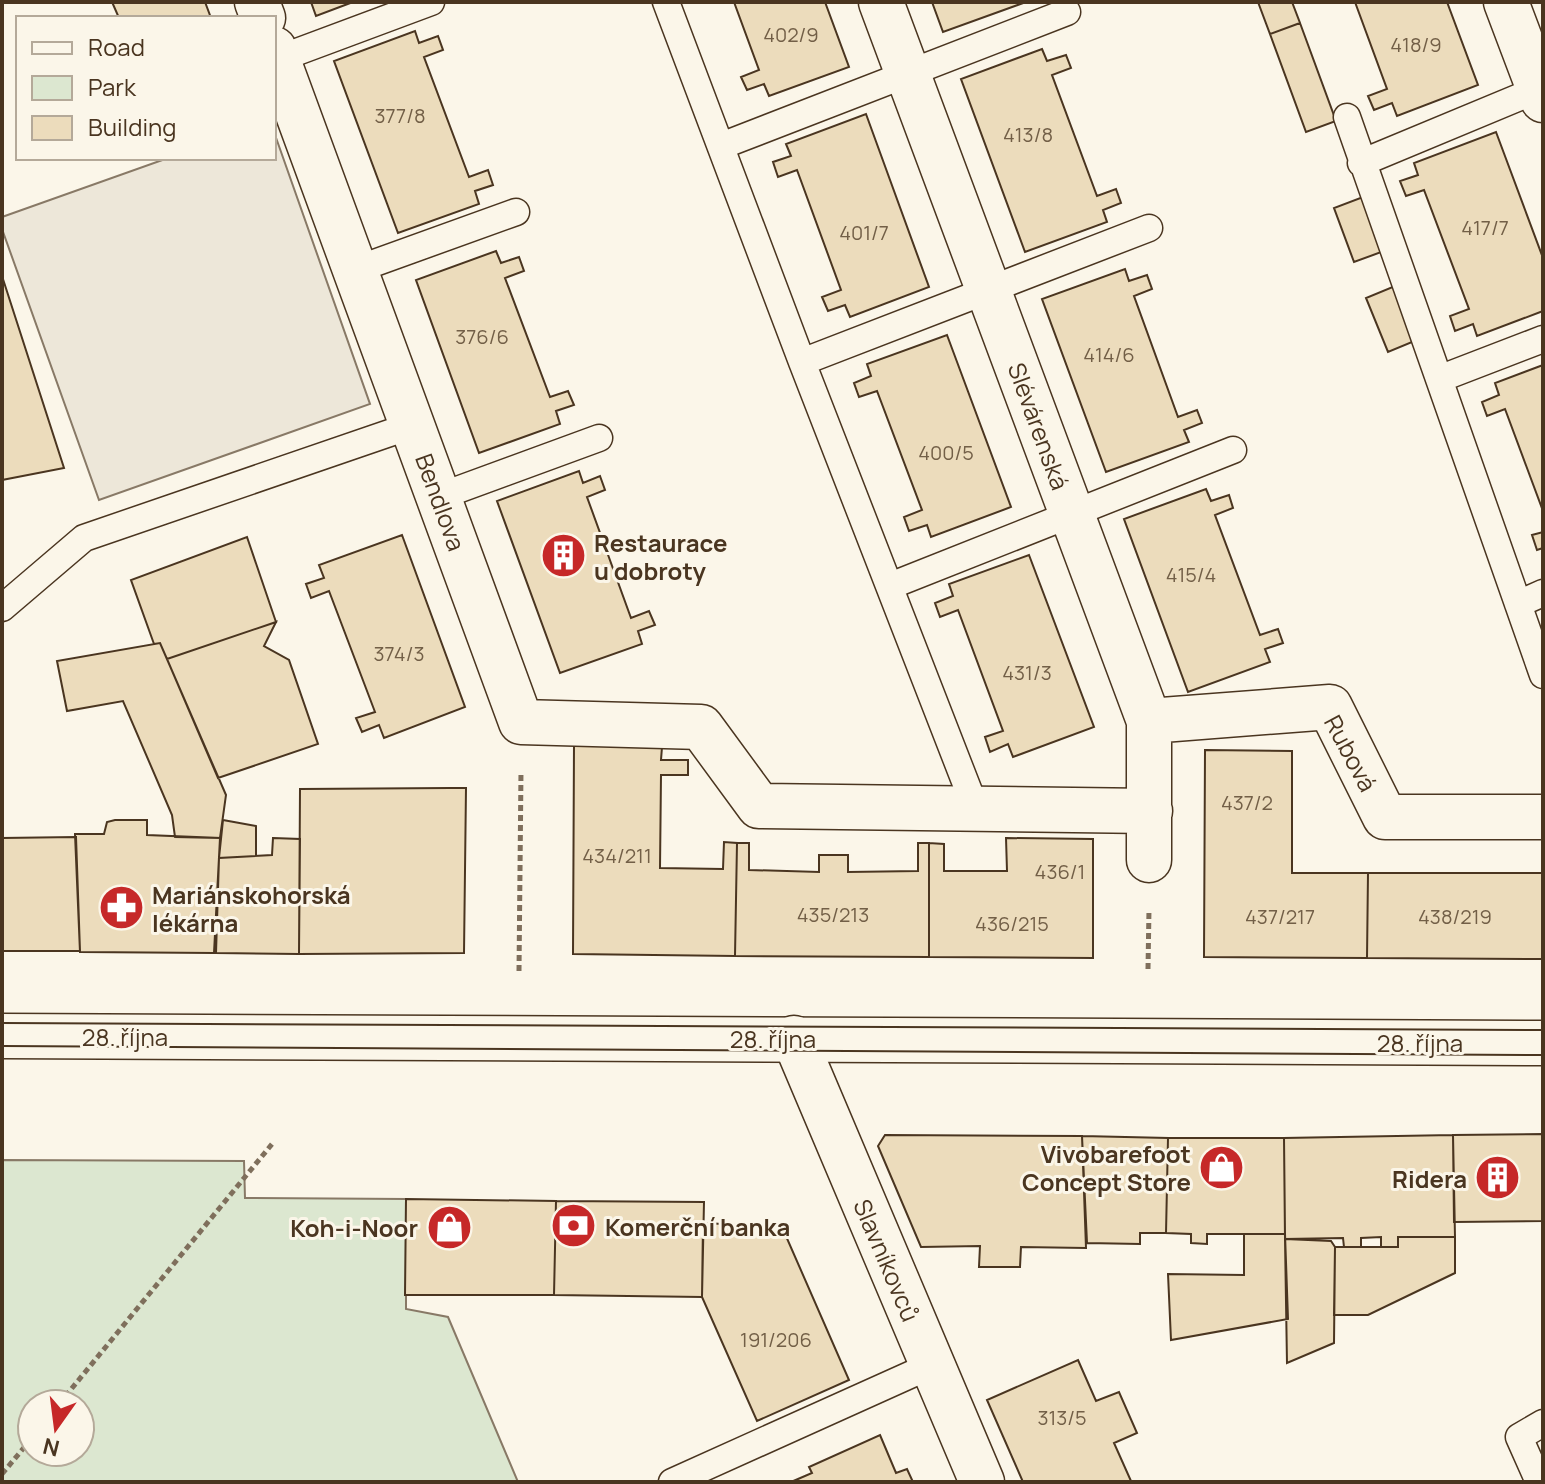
<svg xmlns="http://www.w3.org/2000/svg" width="1545" height="1484" font-family="Manrope,sans-serif">
  <style>
    .green { fill: #dce7d0; stroke: #887966; stroke-width: 2; fill-rule: evenodd }
    .parking { fill: #ede7d9; stroke: #887966; stroke-width: 2 }
    .building { fill: #ecdcbc; stroke: #4a3520; stroke-width: 2 }
    .lines { fill: none; stroke-linecap: round; stroke-linejoin: round }
    .service-casing { stroke: #4a3520; stroke-width: 29 }
    .minor-casing { stroke: #4a3520; stroke-width: 47 }
    .secondary-casing { stroke: #4a3520; stroke-width: 47 }
    .path { stroke: #7f6f5c; stroke-width: 5; stroke-dasharray: 6 4; stroke-linecap: butt }
    .service { stroke: #fbf6e9; stroke-width: 26 }
    .minor { stroke: #fbf6e9; stroke-width: 44 }
    .secondary { stroke: #fbf6e9; stroke-width: 44 }
    .tram { stroke: #4a3520; stroke-width: 2 }
    .labels { text-anchor: middle; dominant-baseline: central; stroke-width: 6; stroke-linejoin: round; paint-order: stroke }
    .number-label { font-size: 20px; fill: #725f47 }
    .street-label { font-size: 24px; fill: #4a3520; stroke: #fbf6e9 }
    .poi-label { font-size: 24px; font-weight: bold; fill: #4a3520; stroke: #fbf6e9; text-anchor: start }
  </style>
  <rect width="100%" height="100%" fill="#fbf6e9"/>
  <!-- green -->
  <path class="green" d="M2 1160 244 1161 245 1198 406 1199V1309L448 1317 518 1482H2ZM32 1404H80V1452H32Z"/>
  <!-- parking -->
  <path class="parking" d="M274 132 370 404 99 500 2 229V217L168 158H274Z"/>
  <!-- building -->
  <path class="building" d="M112 2H205L211 18H119Z
    M311 2H353L316 16Z
    M734 2H825L849 67 769 96 764 84 747 90 741 77 759 70Z
    M932 2H1026L943 32Z
    M1258 2H1292L1300 23 1270 34Z
    M1355 2H1447L1478 85 1397 116 1392 103 1374 110 1368 96 1387 89Z
    M1300 23 1336 121 1306 132 1270 34Z
    M415 31 419 43 438 36 443 50 424 57 469 177 488 170 493 185 475 191 479 204 398 233 334 61Z
    M1042 49 1047 61 1066 55 1071 68 1052 75 1097 196 1116 189 1121 203 1103 210 1107 222 1025 252 961 79Z
    M866 114 929 287 850 317 845 305 828 311 822 297 841 290 797 170 778 177 773 162 791 156 786 144Z
    M1496 132 1543 258V311L1477 336 1473 324 1455 331 1450 316 1469 309 1424 190 1406 196 1400 181 1418 175 1414 163Z
    M1363 197 1384 251 1354 262 1334 208Z
    M496 251 501 263 519 257 524 271 505 278 550 397 568 391 574 405 556 411 560 424 479 453 416 280Z
    M1125 269 1129 281 1147 275 1152 289 1134 296 1178 417 1197 410 1202 423 1184 430 1189 442 1106 472 1042 299Z
    M2 276 64 468 2 480Z
    M1395 286 1417 340 1388 352 1366 298Z
    M947 335 1011 507 931 537 927 525 909 531 904 517 922 510 877 391 859 397 854 383 871 376 867 364Z
    M1543 365V511L1505 409 1487 416 1482 402 1499 395 1495 383Z
    M579 471 583 483 600 476 605 490 587 497 631 618 649 611 655 625 638 631 642 644 560 673 497 501Z
    M1206 489 1211 501 1229 495 1233 508 1215 515 1260 635 1278 629 1283 643 1265 649 1270 662 1188 692 1124 519Z
    M1543 532V548L1537 550 1532 535Z
    M402 535 465 707 384 738 379 725 362 732 356 718 375 712 329 591 311 598 306 584 324 578 319 565Z
    M247 537 276 622 167 659 160 643 154 644 131 580Z
    M1029 555 1094 727 1013 757 1008 744 990 752 985 737 1003 731 958 610 940 617 935 603 953 596 949 584Z
    M276 622 264 646 289 660 318 744 218 778 167 659Z
    M160 643 226 795 220 838 175 837 172 815 123 701 67 711 57 661Z
    M574 745 662 747 661 760H688V775H661L660 868 723 869 724 842 737 843 735 956 573 954Z
    M1205 750 1292 751V873H1368L1367 958 1204 957Z
    M450 788H466L464 953 299 954 300 789Z
    M115 820H147V835L220 838 214 953 80 952 75 834H104L107 822Z
    M223 820 256 826V856L219 858Z
    M76 837 80 951H2V838Z
    M273 838 300 839 299 954 216 953 219 858 272 855Z
    M1006 838 1093 839V958L929 957V843L944 844V871H1007Z
    M737 843H749V870L819 872V855H848V872L918 871V843H929V957L735 956Z
    M1368 873H1543V959L1367 958Z
    M1543 1134V1221L1454 1222 1453 1135Z
    M885 1135 1082 1136 1086 1248 1021 1247 1020 1267H979L980 1246 921 1247 878 1146Z
    M1453 1135 1455 1237H1398V1247H1381V1237L1361 1238V1247H1344L1343 1238 1285 1239 1284 1138Z
    M1082 1136 1168 1138 1166 1233H1140V1244L1087 1243Z
    M1168 1138H1284L1285 1234H1207V1244L1191 1243V1234L1166 1233Z
    M406 1199 556 1201 554 1295H405Z
    M556 1201 704 1202 702 1297 554 1295Z
    M703 1223 782 1227 849 1380 757 1421 702 1297Z
    M1244 1234H1285L1288 1319 1171 1340 1168 1274 1244 1275Z
    M1398 1237H1455V1273L1368 1315H1334L1335 1247H1398Z
    M1285 1239 1331 1241 1335 1247 1334 1343 1287 1363Z
    M1078 1360 1096 1401 1119 1392 1137 1433 1114 1443 1131 1481 1023 1482 987 1400Z
    M880 1435 896 1473 907 1469 913 1482H791L812 1473 809 1467Z"/>
  <g class="lines">
    <defs>
      <path id="service" d="M666 2 802 362 975 807
        M278 59 431 2
        M1347 117 1543 675
        M721 146 1067 12
        M1361 163 1539 89
        M355 270 516 212
        M802 362 1149 228
        M1439 379 1543 339
        M438 497 599 438
        M890 586 1233 450
        M1518 604 1543 593
        M2 608 84 538 413 425
        M672 1482 932 1365
        M1539 1482 1519 1437 1543 1423"/>
      <path id="minor" d="M257 2 263 18
        M881 2 1149 721V860
        M1506 2 1543 100
        M274 49 521 722 701 727 759 806 1150 811
        M1149 721 1330 707 1385 817H1543
        M794 1038 982 1482"/>
      <path id="secondary" d="M2 1036 1543 1043"/>
    </defs>
    <!-- service casing -->
    <use href="#service" class="service-casing"/>
    <!-- minor casing -->
    <use href="#minor" class="minor-casing"/>
    <!-- secondary casing -->
    <use href="#secondary" class="secondary-casing"/>
    <!-- path -->
    <path class="path" d="M1148 969 1149 909
      M519 971 521 771
      M59 1404 272 1144
      M2 1474 32 1438"/>
    <!-- service -->
    <use href="#service" class="service"/>
    <!-- minor -->
    <use href="#minor" class="minor"/>
    <!-- secondary -->
    <use href="#secondary" class="secondary"/>
    <!-- tram -->
    <path class="tram" d="M2 1023 1543 1030
      M2 1046 1543 1055"/>
  </g>
  <!-- icons -->
  <defs>
    <symbol id="building-disc" viewBox="-11 -11 22 22"><circle r="9.5" fill="#c62828" stroke="#fbf6e9"/><path d="M-4-6H4V6H1V3H-1V6H-4ZM-2.5-4.3h1.7v1.8h-1.7ZM.8-4.3h1.7v1.8H.8ZM-2.5-1h1.7V.8h-1.7ZM.8-1h1.7V.8H.8Z" fill="#fff"/></symbol>
    <symbol id="pharmacy-disc" viewBox="-11 -11 22 22"><circle r="9.5" fill="#c62828" stroke="#fbf6e9"/><path d="M-2-6h4v4h4v4h-4v4h-4v-4h-4v-4h4Z" fill="#fff"/></symbol>
    <symbol id="shop-disc" viewBox="-11 -11 22 22"><circle r="9.5" fill="#c62828" stroke="#fbf6e9"/><path d="M-5-2.5h2.3a2.7 3.5 0 0 1 5.4 0H5L5.5 6h-11ZM-1.5-2.5h3a1.5 2.3 0 0 0-3 0Z" fill="#fff"/></symbol>
    <symbol id="bank-disc" viewBox="-11 -11 22 22"><circle r="9.5" fill="#c62828" stroke="#fbf6e9"/><path d="M-6-4H6V4H-6ZM0-2.3a2.3 2.3 0 1 0 0 4.6a2.3 2.3 0 1 0 0-4.6Z" fill="#fff"/></symbol>
  </defs>
  <g fill-rule="evenodd">
    <use href="#building-disc" x="538" y="530" width="51" height="51"/>
    <use href="#pharmacy-disc" x="96" y="882" width="51" height="51"/>
    <use href="#shop-disc" x="1196" y="1142" width="51" height="51"/>
    <use href="#building-disc" x="1472" y="1152" width="51" height="51"/>
    <use href="#bank-disc" x="548" y="1200" width="51" height="51"/>
    <use href="#shop-disc" x="424" y="1202" width="51" height="51"/>
  </g>
  <g class="labels">
    <!-- number labels -->
    <g class="number-label">
      <text x="791" y="34">402/9</text>
      <text x="1416" y="44">418/9</text>
      <text x="400" y="115">377/8</text>
      <text x="1028" y="134">413/8</text>
      <text x="1485" y="227">417/7</text>
      <text x="864" y="232">401/7</text>
      <text x="482" y="336">376/6</text>
      <text x="1109" y="354">414/6</text>
      <text x="946" y="452">400/5</text>
      <text x="1191" y="574">415/4</text>
      <text x="399" y="653">374/3</text>
      <text x="1027" y="672">431/3</text>
      <text x="1247" y="802">437/2</text>
      <text x="617" y="855">434/211</text>
      <text x="1060" y="871">436/1</text>
      <text x="833" y="914">435/213</text>
      <text x="1280" y="916">437/217</text>
      <text x="1455" y="916">438/219</text>
      <text x="1012" y="923">436/215</text>
      <text x="776" y="1339">191/206</text>
      <text x="1062" y="1417">313/5</text>
    </g>
    <!-- street labels -->
    <g class="street-label">
      <text transform="translate(1039 426) rotate(70)">Slévárenská</text>
      <text transform="translate(441 502) rotate(70)">Bendlova</text>
      <text transform="translate(1351 753) rotate(62)">Rubová</text>
      <text x="125" y="1036">28. října</text>
      <text x="773" y="1038">28. října</text>
      <text x="1420" y="1042">28. října</text>
      <text transform="translate(887 1260) rotate(67)">Slavníkovců</text>
    </g>
    <!-- poi labels -->
    <g class="poi-label">
      <text x="594" y="542">Restaurace<tspan x="594" dy="28">u dobroty</tspan></text>
      <text x="152" y="894">Mariánskohorská<tspan x="152" dy="28">lékárna</tspan></text>
      <text x="1191" y="1153" text-anchor="end">Vivobarefoot<tspan x="1191" dy="28">Concept Store</tspan></text>
      <text x="1467" y="1178" text-anchor="end">Ridera</text>
      <text x="605" y="1226">Komerční banka</text>
      <text x="418" y="1227" text-anchor="end">Koh-i-Noor</text>
    </g>
  </g>
  <!-- border -->
  <rect width="1545" height="1484" fill="none" stroke="#4a3520" stroke-width="8"/>
  <!-- legend -->
  <rect x="16" y="16" width="260" height="144" fill="#fbf6e9" stroke="#b4a999" stroke-width="2"/>
  <rect x="32" y="42" width="40" height="12" fill="#fbf6e9" stroke="#b4a999" stroke-width="2"/>
  <text x="88" y="56" font-size="24" fill="#4a3520">Road</text>
  <rect x="32" y="76" width="40" height="24" fill="#dce7d0" stroke="#b4a999" stroke-width="2"/>
  <text x="88" y="96" font-size="24" fill="#4a3520">Park</text>
  <rect x="32" y="116" width="40" height="24" fill="#ecdcbc" stroke="#b4a999" stroke-width="2"/>
  <text x="88" y="136" font-size="24" fill="#4a3520">Building</text>
  <!-- north arrow -->
  <g transform="translate(56 1428) rotate(194)"><circle r="38" fill="#fbf6e9" stroke="#b4a999" stroke-width="2"/>
  <path d="M0-6L14 30L0 20L-14 30Z" fill="#c62828"/>
  <text y="-12" font-size="22" font-weight="bold" text-anchor="middle" fill="#4a3520">N</text>
  </g>
</svg>
